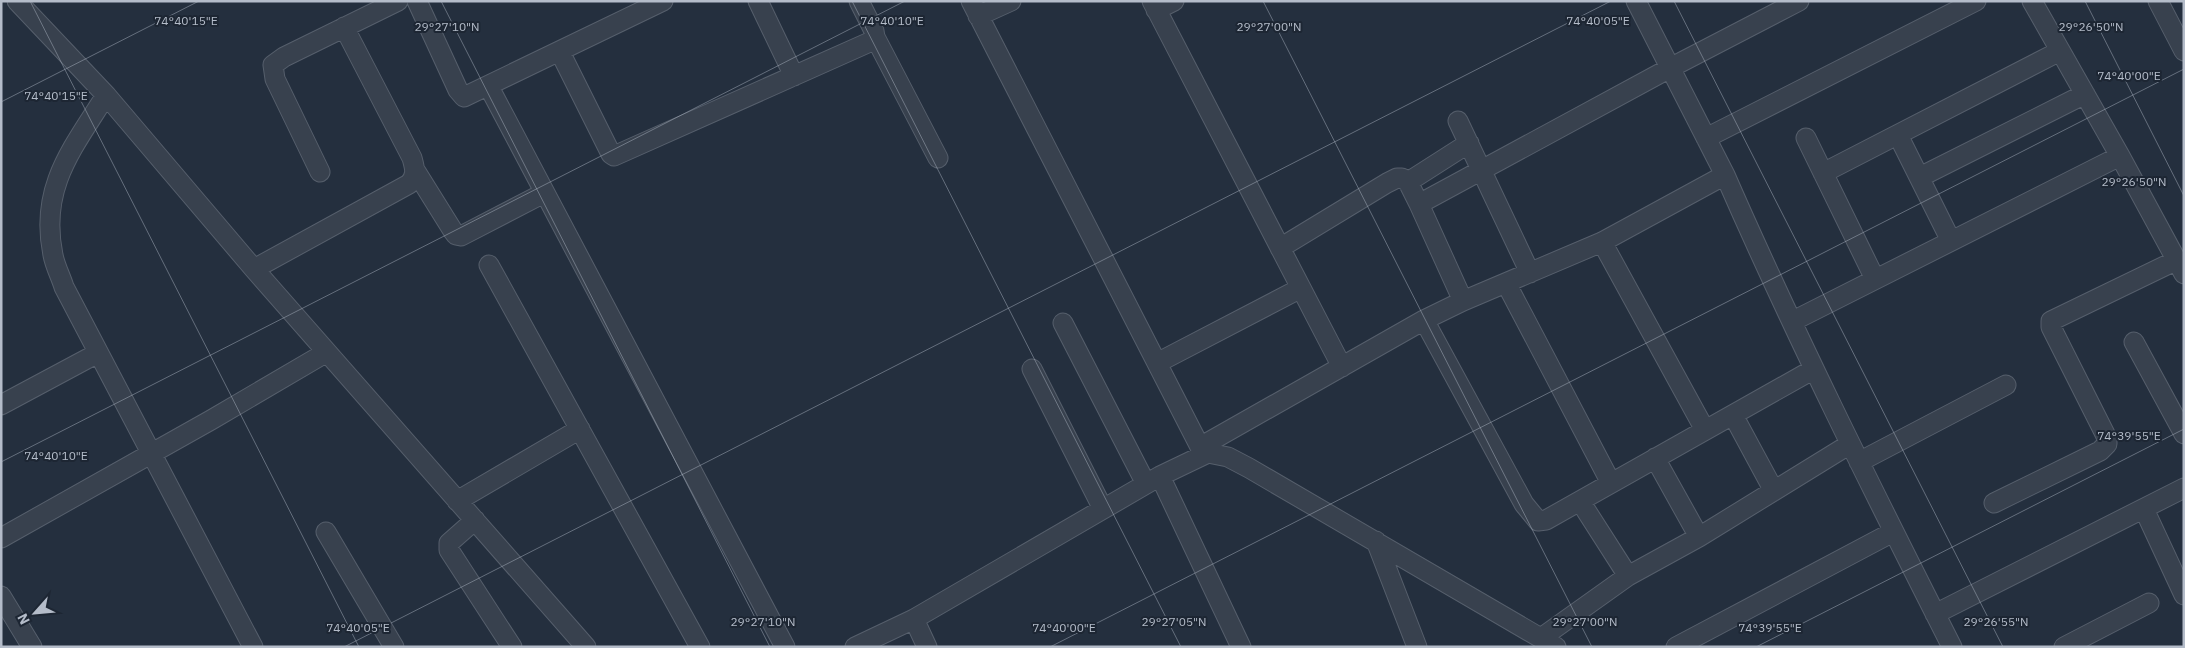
<svg xmlns="http://www.w3.org/2000/svg" width="2185" height="648" font-family="'IBM Plex Sans',sans-serif">
  <style>
    .lines { fill: none; stroke-linecap: round; stroke-linejoin: round }
    .minor-casing { stroke: #565f6c; stroke-width: 21 }
    .minor { stroke: #38414e; stroke-width: 19 }
    .ticks { fill: none; stroke: #b4bcc9; stroke-width: 1; stroke-opacity: 0.45 }
    .ticks-label { font-size: 12px; text-anchor: middle; fill: #b4bcc9; stroke: #1d2633; stroke-width: 4; stroke-linejoin: round; paint-order: stroke }
  </style>
  <rect width="100%" height="100%" fill="#242f3e"/>
  <g class="lines">
    <defs>
      <path id="minor" d="M17 1 106 95 254 269 586 647
        M417 1 458 90 464 97 663 1
        M758 1 794 76
        M971 1 1200 447 1208 453 1228 457 1249 468 1556 647
        M1152 1 1342 367
        M1636 1 1725 175
        M2032 1 2120 156 2184 274
        M2158 1 2184 51
        M1156 10 1174 1
        M978 16 1011 1
        M875 37 938 158
        M560 52 611 154 614 156 872 41 875 37 874 31 859 1
        M489 87 785 647
        M106 95C73 148 39 187 53 255 55 266 61 277 64 287L253 647
        M1458 121 1530 273
        M1898 135 1951 241
        M1706 138 1976 1
        M1806 138 1875 279
        M415 170 453 231 456 235 461 236 544 193
        M320 172 275 79 273 65 284 57 398 1
        M1823 173 2060 51
        M1920 177 2085 94
        M1408 182 1469 143
        M1419 204 1670 68 1799 1
        M1602 242 1705 430
        M1280 248 1387 183 1397 178H1402L1408 182 1419 204 1463 301
        M489 265 700 647
        M254 269 409 184C417 175 415 169 412 158L344 27
        M1506 283 1611 483
        M1424 320 1524 504 1538 521 1546 520 1814 369
        M1793 321 2120 156
        M1063 323 1146 484
        M2134 342 2184 434
        M1157 363 1301 288
        M1032 369 1103 509
        M1 405 98 353
        M1733 415 1774 491
        M1200 447 1424 320 1463 301 1602 242 1725 175C1795 335 1873 491 1952 647
        M1655 458 1699 537
        M1859 462 2006 385
        M1160 476 1241 647
        M457 501 580 429
        M1580 501 1628 576
        M1994 503 2100 451 2107 444V438L2051 327V321L2177 260
        M2144 509 2184 595
        M475 520 449 543V550L512 647
        M326 532 394 647
        M1 538 211 420 327 352
        M1376 541 1417 647
        M1 596 32 647
        M1935 614 2184 488
        M914 619 927 647
        M1541 638 1628 576 1699 537 1850 444
        M855 647 914 619 1160 476 1208 453
        M1676 647 1893 532
        M2064 647 2149 603"/>
    </defs>
    <!-- minor casing -->
    <use href="#minor" class="minor-casing"/>
    <!-- minor -->
    <use href="#minor" class="minor"/>
  </g>
  <!-- ticks -->
  <path class="ticks" d="M30 1 359 647M441 1 770 647M852 1 1181 647M1263 1 1592 647M1674 1 2003 647M2085 1 2184 196M1 102 199 1M1 462 905 1M344 647 1611 1M1050 647 2184 69M1756 647 2184 429"/>
  <g class="ticks-label">
    <text x="186" y="25">74°40'15"E</text>
    <text x="892" y="25">74°40'10"E</text>
    <text x="1598" y="25">74°40'05"E</text>
    <text x="447" y="31">29°27'10"N</text>
    <text x="1269" y="31">29°27'00"N</text>
    <text x="2091" y="31">29°26'50"N</text>
    <text x="2129" y="80">74°40'00"E</text>
    <text x="56" y="100">74°40'15"E</text>
    <text x="2134" y="186">29°26'50"N</text>
    <text x="2129" y="440">74°39'55"E</text>
    <text x="56" y="460">74°40'10"E</text>
    <text x="763" y="626">29°27'10"N</text>
    <text x="1174" y="626">29°27'05"N</text>
    <text x="1585" y="626">29°27'00"N</text>
    <text x="1996" y="626">29°26'55"N</text>
    <text x="358" y="632">74°40'05"E</text>
    <text x="1064" y="632">74°40'00"E</text>
    <text x="1770" y="632">74°39'55"E</text>
  </g>
  <!-- border -->
  <rect width="2185" height="648" fill="none" stroke="#b4bcc9" stroke-width="5"/>
  <!-- north arrow -->
  <g transform="translate(35 613) rotate(243)" stroke="#1d2633" stroke-width="4" paint-order="stroke">
  <path d="M0-4L9 19L0 12L-9 19Z" fill="#b4bcc9"/>
  <text y="-8" font-size="14" font-weight="bold" text-anchor="middle" fill="#b4bcc9">N</text>
  </g>
</svg>
